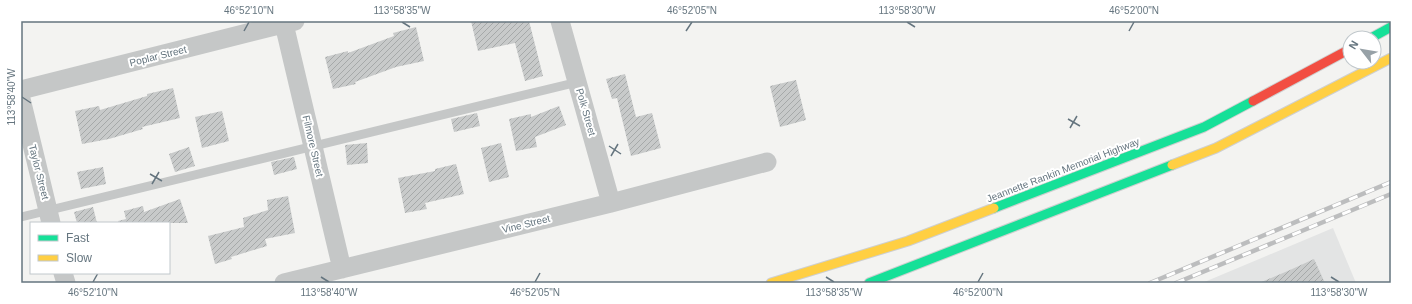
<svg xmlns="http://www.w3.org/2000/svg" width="1412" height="304" font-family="Helvetica,sans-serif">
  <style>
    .built { fill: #e3e4e4 }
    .building { fill: url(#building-hatch) }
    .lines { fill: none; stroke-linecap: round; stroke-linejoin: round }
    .fast-casing { stroke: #cecfcf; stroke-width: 11 }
    .slow-casing { stroke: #cecfcf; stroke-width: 11 }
    .jam-casing { stroke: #cecfcf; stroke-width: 11 }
    .lane { stroke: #c5c7c7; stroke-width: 9 }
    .street { stroke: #c5c7c7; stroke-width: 19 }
    .fast { stroke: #16e098; stroke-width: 9 }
    .slow { stroke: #ffcf43; stroke-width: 9 }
    .jam { stroke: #f24e42; stroke-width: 9 }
    .rail-casing { stroke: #bcbdbe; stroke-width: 4.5 }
    .rail { stroke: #fff; stroke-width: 3; stroke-dasharray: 9; stroke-linecap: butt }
    .ticks { fill: none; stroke: #65757f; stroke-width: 1.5 }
    .labels { text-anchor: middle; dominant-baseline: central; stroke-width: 4; stroke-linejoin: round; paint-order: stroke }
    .street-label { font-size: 10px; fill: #65757f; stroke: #fff }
    .neatline { fill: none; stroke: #65757f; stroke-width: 1.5 }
    .ticks-label { font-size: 10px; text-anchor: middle; fill: #65757f }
  </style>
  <defs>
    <pattern id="building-hatch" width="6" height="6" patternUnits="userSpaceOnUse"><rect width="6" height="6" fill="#c8caca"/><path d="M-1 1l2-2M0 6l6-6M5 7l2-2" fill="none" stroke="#a6a9a9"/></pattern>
  </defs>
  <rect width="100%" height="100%" fill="#f3f3f1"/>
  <!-- built -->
  <path class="built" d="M1333 228 1356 283H1202Z"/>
  <!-- building -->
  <path class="building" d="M471 21H529L543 76 525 81 515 43 478 51Z
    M416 27 424 61 396 67 355 82 356 84 333 89 325 57 348 51V53L394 36 393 33Z
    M625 74 636 117 652 113 661 148 631 156 617 98 612 99 606 79Z
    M796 80 806 120 780 127 770 86Z
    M173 88 180 118 142 127 143 129 109 139 82 144 75 111 99 106 100 110 147 96V94Z
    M559 106 566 125 535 137 537 147 516 151 509 119 531 114V117Z
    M222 111 229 141 202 148 195 117Z
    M477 113 480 126 454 132 451 119Z
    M367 143 368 163 347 165 345 145Z
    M501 143 509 177 489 182 481 148Z
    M189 147 195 166 175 172 169 154Z
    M294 157 297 169 274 175 271 162Z
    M456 164 464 194 425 203 427 209 405 213 398 178 435 171V169Z
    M103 167 106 184 81 189 77 172Z
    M288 196 295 233 265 239 267 246 231 257 232 259 215 264 208 236 244 227 243 218 268 210 267 200Z
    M180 199 188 223H119L118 221 126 219 124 211 143 206 144 212Z
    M93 207 97 223H77L74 212Z
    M1314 259 1325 283H1259L1290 270Z"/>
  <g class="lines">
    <defs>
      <path id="fast" d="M1371 38 1391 27
        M994 208 1204 127 1253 101
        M869 283 1172 165"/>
      <path id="slow" d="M1172 165 1216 148 1391 58
        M771 283 908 241 994 208"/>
      <path id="jam" d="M1253 101 1350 49"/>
    </defs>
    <!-- fast casing -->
    <use href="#fast" class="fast-casing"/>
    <!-- slow casing -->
    <use href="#slow" class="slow-casing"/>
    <!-- jam casing -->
    <use href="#jam" class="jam-casing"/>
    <!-- lane -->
    <path class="lane" d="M21 217 578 82"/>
    <!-- street -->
    <path class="street" d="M560 21 611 203
      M284 24 342 269
      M21 90 295 21
      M21 99 51 223
      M63 273 66 283
      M284 283 611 203 767 162"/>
    <!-- fast -->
    <use href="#fast" class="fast"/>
    <!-- slow -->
    <use href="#slow" class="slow"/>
    <!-- jam -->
    <use href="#jam" class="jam"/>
    <defs>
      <path id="rail" d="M1150 283 1391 182
        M1176 283 1391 194"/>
    </defs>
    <!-- rail casing -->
    <use href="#rail" class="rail-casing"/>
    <!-- rail -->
    <use href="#rail" class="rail"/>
  </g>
  <!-- ticks -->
  <path class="ticks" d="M402 22 410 27M907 22 915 27M244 31 249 22M686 31 692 22M1129 31 1134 22M22 97 31 103M1068 119 1080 126M1070 128 1077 116M609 146 621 154M611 156 618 144M150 174 162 181M152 184 159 172M321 277 329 282M826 277 834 282M1331 277 1339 282M93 282 98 273M535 282 540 273M978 282 983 273"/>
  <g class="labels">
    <!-- street labels -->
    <g class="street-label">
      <text transform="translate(158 56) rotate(-14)">Poplar Street</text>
      <text transform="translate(586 112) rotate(74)">Polk Street</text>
      <text transform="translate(313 146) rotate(77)">Filmore Street</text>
      <text transform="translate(1063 170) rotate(-21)">Jeannette Rankin Memorial Highway</text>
      <text transform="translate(39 172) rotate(76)">Taylor Street</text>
      <text transform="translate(526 224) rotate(-14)">Vine Street</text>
    </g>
  </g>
  <!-- border -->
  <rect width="1412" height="304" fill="none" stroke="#ffffff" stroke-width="44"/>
  <!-- legend -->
  <rect x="30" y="222" width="140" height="52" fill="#ffffff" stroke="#c1c8cc"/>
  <rect x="38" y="235" width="20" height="6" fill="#16e098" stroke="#c1c8cc"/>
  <text x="66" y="242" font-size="12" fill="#65757f">Fast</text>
  <rect x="38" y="255" width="20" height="6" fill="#ffcf43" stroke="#c1c8cc"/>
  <text x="66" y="262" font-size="12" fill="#65757f">Slow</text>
  <!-- north arrow -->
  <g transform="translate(1362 50) rotate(301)"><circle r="19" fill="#ffffff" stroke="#c1c8cc"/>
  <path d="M0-3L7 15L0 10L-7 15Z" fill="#97a1a7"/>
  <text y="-6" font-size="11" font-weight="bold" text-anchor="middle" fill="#65757f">N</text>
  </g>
  <rect x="22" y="22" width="1368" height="260" class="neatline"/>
  <g class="ticks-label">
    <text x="249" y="14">46°52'10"N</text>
    <text x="402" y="14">113°58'35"W</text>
    <text x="692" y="14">46°52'05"N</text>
    <text x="907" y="14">113°58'30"W</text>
    <text x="1134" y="14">46°52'00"N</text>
    <text transform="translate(11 97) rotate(-90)" y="4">113°58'40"W</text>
    <text x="93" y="296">46°52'10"N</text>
    <text x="329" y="296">113°58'40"W</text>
    <text x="535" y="296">46°52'05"N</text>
    <text x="834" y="296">113°58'35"W</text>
    <text x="978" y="296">46°52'00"N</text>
    <text x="1339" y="296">113°58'30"W</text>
  </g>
</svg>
